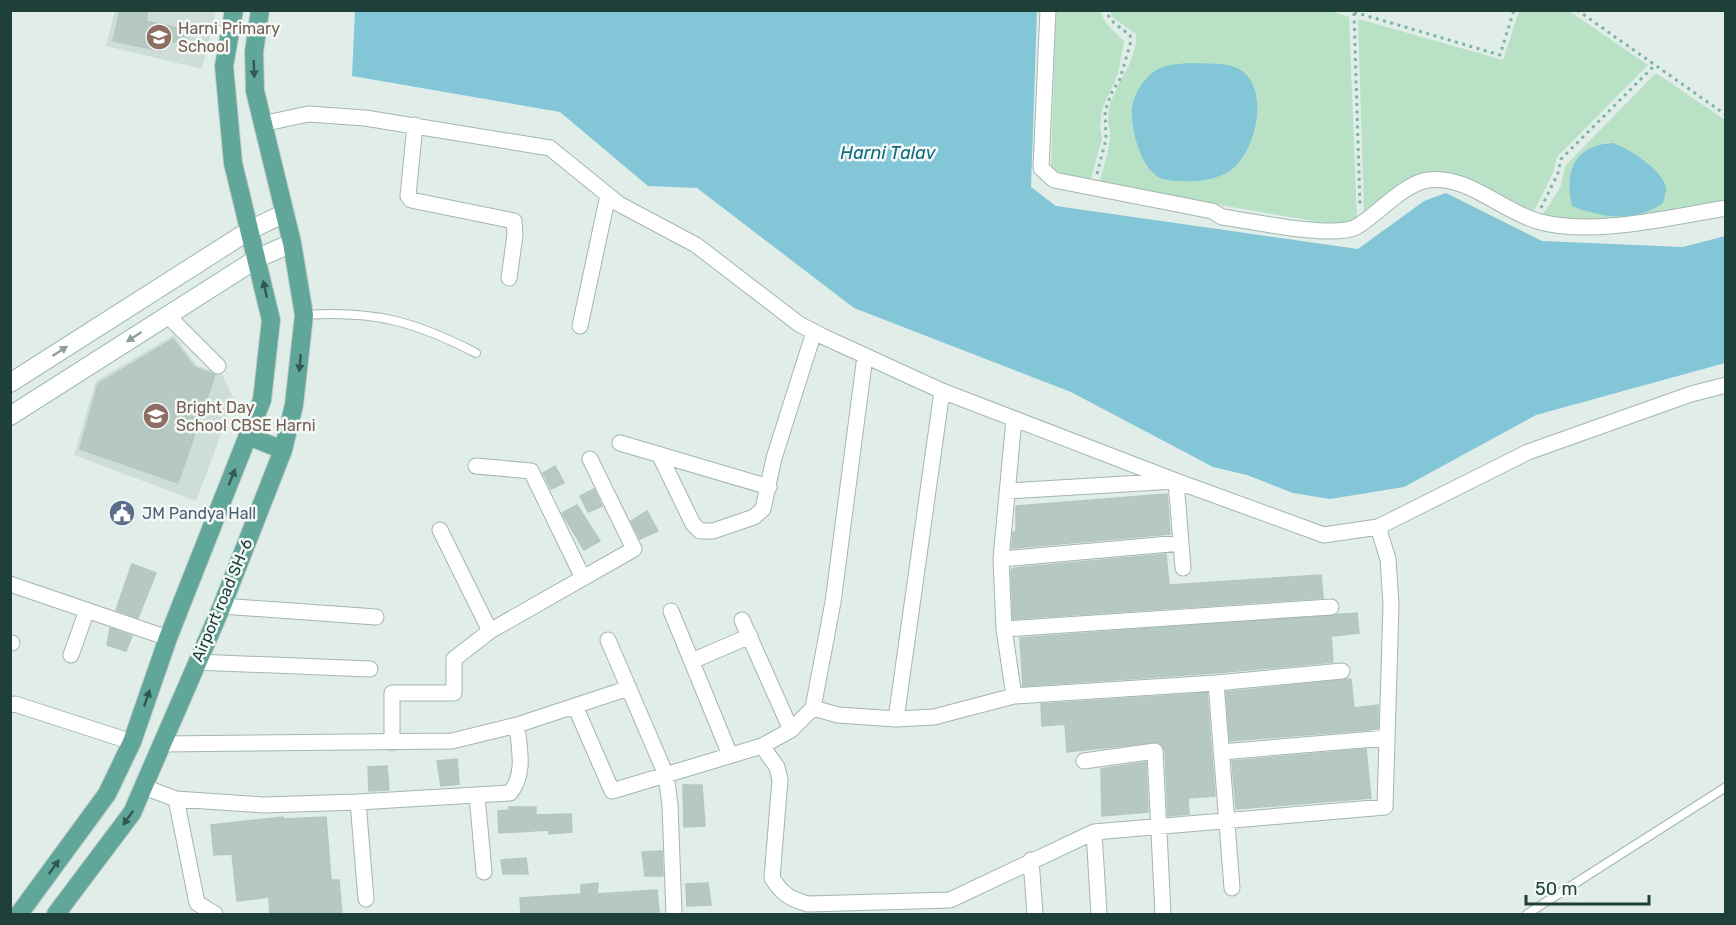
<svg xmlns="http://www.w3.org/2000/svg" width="1736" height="925" font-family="Rubik,sans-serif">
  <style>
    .built { fill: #cfddd8 }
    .green { fill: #b8e1c5 }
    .water { fill: #83c6d8 }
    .building { fill: #b6c8c2; stroke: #b3c7c0; stroke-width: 1.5 }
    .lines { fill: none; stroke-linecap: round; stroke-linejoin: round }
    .lane-casing { stroke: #a3b6b0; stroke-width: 10 }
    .street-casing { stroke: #a3b6b0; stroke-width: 17 }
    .secondary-casing { stroke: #9ebab2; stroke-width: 20 }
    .primary-casing { stroke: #c0cac8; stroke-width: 20 }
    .path { stroke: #7eb4a6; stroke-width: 3; stroke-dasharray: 3 4.5; stroke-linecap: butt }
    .lane { stroke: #fff; stroke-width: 8 }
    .street { stroke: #fff; stroke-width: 15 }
    .secondary { stroke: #fff; stroke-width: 18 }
    .primary { stroke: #61a799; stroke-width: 18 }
    .oneway { fill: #305a51 }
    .oneway2 { fill: #8fa09c }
    .labels { text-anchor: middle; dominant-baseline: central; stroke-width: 5; stroke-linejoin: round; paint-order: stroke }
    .education-label { font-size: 16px; fill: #785e54; stroke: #f2f9f6; text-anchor: start }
    .service-label { font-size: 16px; fill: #4e5e75; stroke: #f2f9f6; text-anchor: start }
    .street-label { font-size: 16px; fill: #1f4039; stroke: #f2f9f6 }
    .water-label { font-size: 18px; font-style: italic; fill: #136982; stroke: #f2f9f6 }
  </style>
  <rect width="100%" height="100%" fill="#e1ede8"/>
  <!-- built -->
  <path class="built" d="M115 11H216L202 69 106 46Z
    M174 335 196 365 222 374 234 400 196 501 74 455 96 381Z"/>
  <!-- green -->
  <path class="green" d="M1328 10 1349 17 1357 221 1342 226 1099 184C1103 168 1110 150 1110 133 1110 128 1107 124 1108 119 1108 89 1138 66 1136 34L1112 17 1110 11Z
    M1056 11H1100L1106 23 1124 41 1118 74 1102 109 1100 127 1102 139 1090 182 1055 174 1051 168Z
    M1519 11H1569L1648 65 1557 157 1553 173 1533 213 1454 174 1433 173 1364 212 1358 19 1503 60Z
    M1656 73 1725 120V205L1584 225 1543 214 1561 186 1565 166Z"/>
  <!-- water -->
  <path class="water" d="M355 11H1037L1031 187 1056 206 1358 249 1424 201 1446 193 1542 241 1683 247 1725 236V363L1536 415 1404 487 1330 499 1293 493 1247 475 1213 467 1071 392 854 308 697 188 648 186 560 112 352 76Z
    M1191 63C1205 64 1224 62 1237 68 1273 85 1256 158 1226 173 1219 177 1207 180 1199 181 1189 181 1173 182 1163 179 1141 173 1130 127 1132 108 1133 96 1143 80 1152 73 1164 64 1177 64 1191 63Z
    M1613 143C1628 148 1665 171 1666 189 1666 193 1664 199 1663 203 1635 223 1602 218 1572 206 1564 172 1574 145 1613 143Z"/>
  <!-- building -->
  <path class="building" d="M120 10H148L146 21 188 30 185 44 164 40 161 51 113 41Z
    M173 339 194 367 215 375 178 483 80 449 98 384Z
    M555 466 564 483 551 489 543 473Z
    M594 489 602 506 588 512 580 496Z
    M1167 494 1170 534 1012 548 1013 532H1016V506Z
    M577 505 600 541 584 550 562 513Z
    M647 511 658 531 640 539 631 521Z
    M1166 554 1169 585 1321 575 1323 598 1013 619 1011 570 1014 568Z
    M132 564 156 573 138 618 116 610Z
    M1357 613 1359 633 1331 636 1333 662 1215 673 1023 686 1020 638Z
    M110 628 132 636 126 651 107 645Z
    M1351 679 1354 708 1378 705V729L1230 741 1226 692Z
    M1207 693 1215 796 1188 798 1189 814 1168 816 1165 751 1159 742 1067 752 1065 724 1042 726 1041 704Z
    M1366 749 1371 798 1236 809 1232 761Z
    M457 759 459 784 441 786 437 761Z
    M1146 762 1148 812 1102 816 1101 769Z
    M387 766 389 790 369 791 368 767Z
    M683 785H702L705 826 684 827Z
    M509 807H536V815L571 814 572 832 549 834V830L499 833 498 811 509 810Z
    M283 817V819L326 817 331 880H339L342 915H316V912L270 915 269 897 237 901 232 854 214 855 211 825Z
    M662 851 663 876H645L642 852Z
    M526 858 528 874H503L501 860Z
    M598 883 597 894 657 890 659 912 521 915 520 898 581 894V885Z
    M708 883 711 905 687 906 686 884Z"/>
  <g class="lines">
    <defs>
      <path id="lane" d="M212 28 228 33
        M305 315C374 310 416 322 476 353
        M1527 914 1726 787"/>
      <path id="street" d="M1048 10 1041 168 1054 180 1212 211 1222 217C1251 221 1333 239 1356 227 1376 216 1404 183 1428 180 1468 175 1500 210 1537 221 1590 237 1670 217 1726 208
        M262 124 308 114 365 118 550 148 619 204 696 245 799 324 822 336 942 391 1176 481 1183 568
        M415 125 408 196 411 200 514 221 515 235 509 278
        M168 316 218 366
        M580 326 608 195
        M620 443 769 487
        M659 454 693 524 700 531H713L754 517 763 509 774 458 814 332
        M476 466 531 471 583 578
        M1378 527 1528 452 1691 394 1726 385
        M440 530 490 631
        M1001 559 1181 543
        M10 584 168 638
        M222 606 376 617
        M671 611 730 755
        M742 620 791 730
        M1004 629 1331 607
        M608 640 666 775 670 805 674 914
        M10 643H12
        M71 655 87 610
        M692 661 750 636
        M196 662 370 669
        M1216 683 1232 888
        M1014 696 1004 629 1001 559 1014 419
        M10 705 15 704 132 742
        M575 706 612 791 762 746 791 730 813 708 838 715 896 719 934 717 1014 696 1216 683 1342 671
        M813 708 833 602 865 356
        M896 719 942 391
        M392 743V693H454V659L490 631 634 549 590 459
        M161 744 452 741 517 725 629 688
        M762 746 777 767 780 780 772 878C782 894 790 899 808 904L950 900 1094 832 1385 807 1391 605 1388 559 1378 527 1324 535 1176 481 1007 491
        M1221 752 1386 738
        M1084 761 1155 751 1163 914
        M144 787 176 799 264 805 358 802 366 899
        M477 796 484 872
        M176 799 197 903 215 914
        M358 802 510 793C526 774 519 748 517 725
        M1094 832 1099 914
        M1031 860 1035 914"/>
      <path id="secondary" d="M10 383 250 230 285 213
        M10 416 258 258 292 243"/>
      <path id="primary" d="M248 436 283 450
        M19 914 107 794 132 742 168 638 262 400 271 320 233 163 224 66 234 10
        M56 914 132 813 222 606 283 450 294 405 304 315 292 243 255 91 254 52 260 10"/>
    </defs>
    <!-- lane casing -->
    <use href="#lane" class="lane-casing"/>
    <!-- street casing -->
    <use href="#street" class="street-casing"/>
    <!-- secondary casing -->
    <use href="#secondary" class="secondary-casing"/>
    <!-- primary casing -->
    <use href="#primary" class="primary-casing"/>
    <!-- path -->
    <path class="path" d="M1347 10 1500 55 1514 10
      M1577 10 1726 115
      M1354 13 1360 206
      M1097 174 1106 139 1105 111 1112 92 1120 79 1131 41 1130 35 1114 23 1104 10
      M1541 208 1558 173 1561 159 1655 65"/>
    <!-- lane -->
    <use href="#lane" class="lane"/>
    <!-- street -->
    <use href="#street" class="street"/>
    <!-- secondary -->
    <use href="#secondary" class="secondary"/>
    <!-- primary -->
    <use href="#primary" class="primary"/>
  </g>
  <!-- one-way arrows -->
  <defs><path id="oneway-solid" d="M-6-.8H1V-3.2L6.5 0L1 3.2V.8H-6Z" transform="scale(1.5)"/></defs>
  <g class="oneway">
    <use href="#oneway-solid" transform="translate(254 69) rotate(88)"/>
    <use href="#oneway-solid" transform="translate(265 289) rotate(-102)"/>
    <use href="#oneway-solid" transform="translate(300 363) rotate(95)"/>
    <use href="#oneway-solid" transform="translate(232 477) rotate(-68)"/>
    <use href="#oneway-solid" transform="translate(147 698) rotate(-71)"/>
    <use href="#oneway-solid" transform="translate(128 818) rotate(125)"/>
    <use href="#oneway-solid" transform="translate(54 867) rotate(-54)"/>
  </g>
  <g class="oneway2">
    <use href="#oneway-solid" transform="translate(134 337) rotate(147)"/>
    <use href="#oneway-solid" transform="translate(60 351) rotate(-33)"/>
  </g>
  <!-- icons -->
  <defs>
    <symbol id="school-disc" viewBox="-11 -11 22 22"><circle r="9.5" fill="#8d6e63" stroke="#f2f9f6"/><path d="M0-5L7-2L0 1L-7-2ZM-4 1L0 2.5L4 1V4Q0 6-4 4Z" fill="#fff"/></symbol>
    <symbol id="civic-disc" viewBox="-11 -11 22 22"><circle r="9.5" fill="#5c6f8a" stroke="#f2f9f6"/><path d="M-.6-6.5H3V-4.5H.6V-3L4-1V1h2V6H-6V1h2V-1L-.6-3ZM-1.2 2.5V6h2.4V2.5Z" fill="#fff"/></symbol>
  </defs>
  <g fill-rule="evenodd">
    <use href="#school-disc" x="144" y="22" width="30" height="30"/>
    <use href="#school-disc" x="141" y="401" width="30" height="30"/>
    <use href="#civic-disc" x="107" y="498" width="30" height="30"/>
  </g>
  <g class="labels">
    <!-- education labels -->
    <g class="education-label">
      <text x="178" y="28">Harni Primary<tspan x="178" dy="18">School</tspan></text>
      <text x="176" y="407">Bright Day<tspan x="176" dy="18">School CBSE Harni</tspan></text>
    </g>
    <!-- service labels -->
    <g class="service-label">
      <text x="142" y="513">JM Pandya Hall</text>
    </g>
    <!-- street labels -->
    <g class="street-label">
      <text transform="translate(222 600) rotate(-67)">Airport road SH-6</text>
    </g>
    <!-- water labels -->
    <g class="water-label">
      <text x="888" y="153">Harni Talav</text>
    </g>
  </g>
  <!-- border -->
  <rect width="1736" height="925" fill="none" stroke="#1f4039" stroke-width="24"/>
  <!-- scale -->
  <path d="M1526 895v9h123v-9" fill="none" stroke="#1f4039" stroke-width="3"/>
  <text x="1535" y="895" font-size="18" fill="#1f4039" stroke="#f2f9f6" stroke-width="4.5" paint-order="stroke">50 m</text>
</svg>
